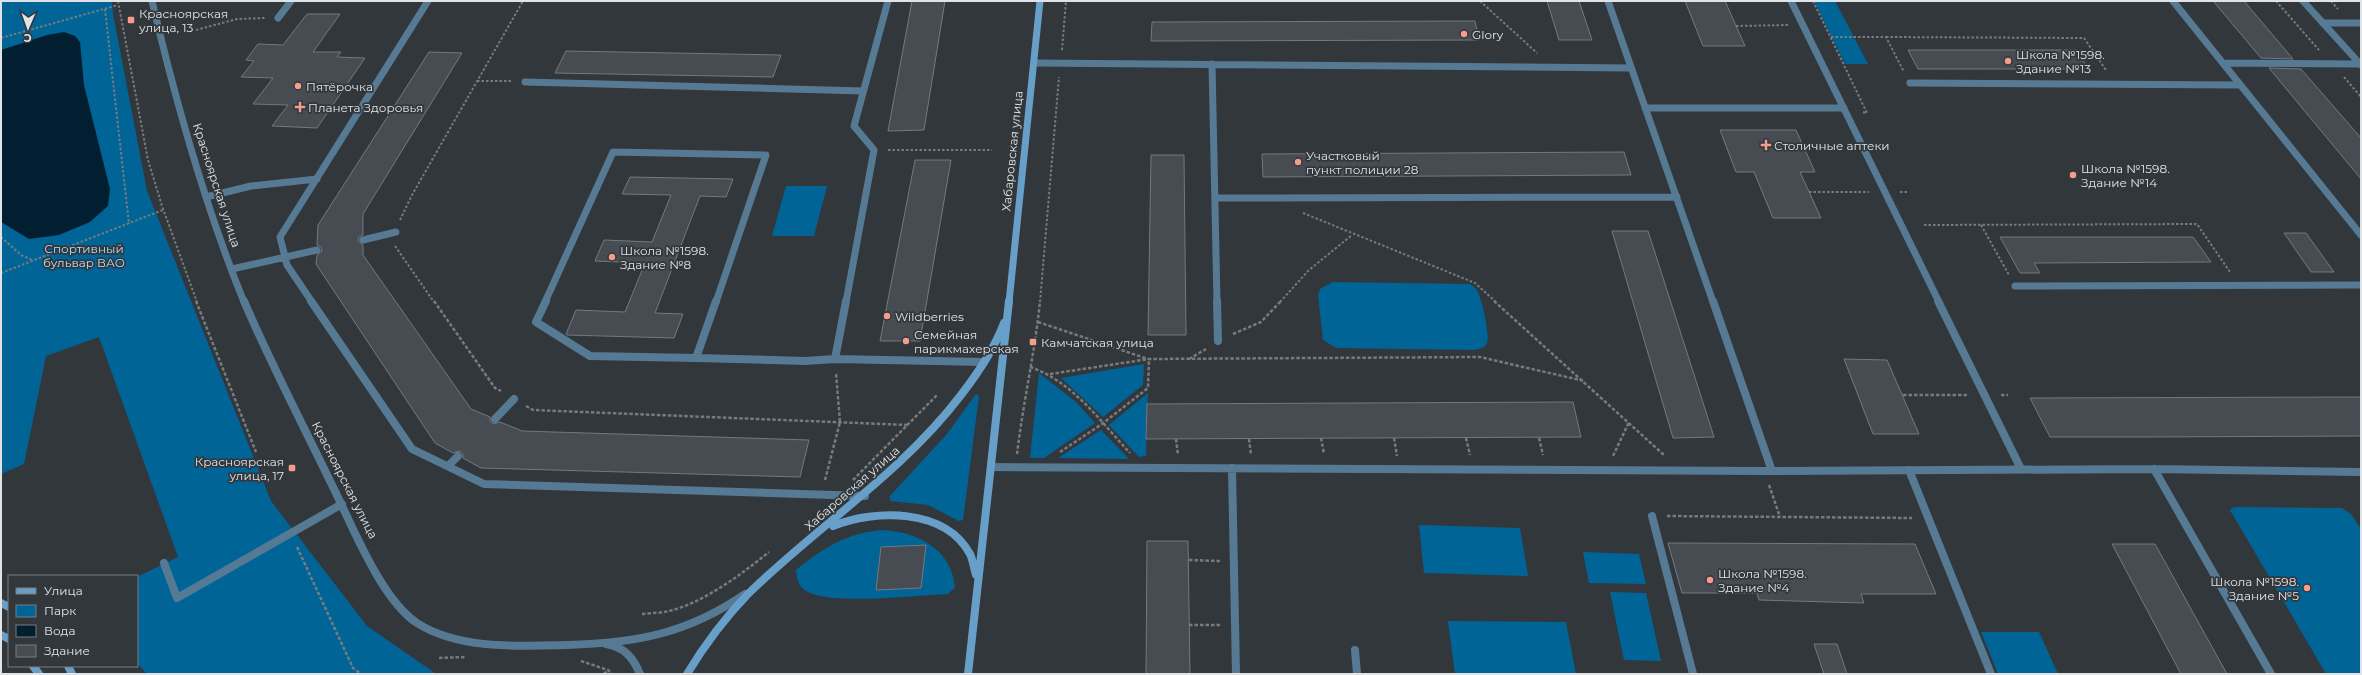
<svg xmlns="http://www.w3.org/2000/svg" width="2362" height="675" font-family="Montserrat,sans-serif">
  <style>
    .green { fill: #006497 }
    .water { fill: #021f32 }
    .building { fill: #464c51; stroke: #73797e }
    .lines { fill: none; stroke-linecap: round; stroke-linejoin: round }
    .path-far1 { stroke: #777b7f; stroke-width: 2; stroke-dasharray: 2.5 2; stroke-linecap: butt }
    .path { stroke: #777b7f; stroke-width: 2.5; stroke-dasharray: 3.5 2; stroke-linecap: butt }
    .service-far1 { stroke: #577a94; stroke-width: 7 }
    .service { stroke: #577a94; stroke-width: 8 }
    .tertiary-far1 { stroke: #577a94; stroke-width: 7 }
    .tertiary { stroke: #577a94; stroke-width: 8 }
    .secondary-far1 { stroke: #679fc8; stroke-width: 7 }
    .secondary { stroke: #679fc8; stroke-width: 8 }
    .poi-dot { fill: #f49d8d; stroke: #32373c; stroke-width: 1.5 }
    .labels { text-anchor: middle; dominant-baseline: central; stroke-width: 3.5; stroke-linejoin: round; paint-order: stroke }
    .poi-label { font-size: 12px; fill: #e1e4e7; stroke: #32373c; text-anchor: start }
    .street-label { font-size: 12px; fill: #e1e4e7; stroke: #32373c }
    .park-label { font-size: 12px; fill: #b5dffe; stroke: #32373c }
  </style>
  <rect width="100%" height="100%" fill="#32373c"/>
  <!-- green -->
  <path class="green" d="M1 1H112L113 14 147 191 271 501 367 626 435 673 572 674H147L137 663V577L178 557 99 337 46 356 24 464 1 474Z
    M1814 1H1835L1868 64H1845Z
    M786 186H827L814 236H772Z
    M1333 282 1469 284C1473 286 1476 288 1478 292 1482 301 1490 334 1487 343 1485 348 1479 349 1474 350L1336 348 1323 340 1318 294 1321 288Z
    M1144 364 1143 385 1103 417 1061 378Z
    M1039 373 1076 402 1095 423 1044 458H1030Z
    M1148 393 1146 456 1139 457 1109 425Z
    M976 394 979 396 963 520 959 521 928 505 891 501 889 497 947 434Z
    M1101 430 1129 459 1058 458Z
    M2236 507 2342 508 2351 514 2361 529V674H2326L2233 515 2230 511 2232 508Z
    M1419 525 1520 528 1528 576 1424 573Z
    M884 530C919 533 951 549 955 587L948 594C915 595 832 606 806 591 798 586 797 579 796 570 823 548 848 532 884 530Z
    M1583 552 1639 554 1646 584 1589 583Z
    M1610 592 1646 593 1661 661 1624 660Z
    M1448 621 1566 622 1576 674H1455Z
    M1981 632H2039L2058 674H1998Z"/>
  <!-- water -->
  <path class="water" d="M64 32 75 36 80 42 84 85 110 189 108 206 90 222 59 235 29 239 1 222V50L47 35Z"/>
  <!-- building -->
  <path class="building" d="M912 1H945L924 130 888 131Z
    M1547 1H1579L1592 40H1559Z
    M1685 1H1725L1745 46H1703Z
    M2213 1H2244L2293 59 2261 58Z
    M307 14H340L313 52H341L337 57 365 58 317 128 272 126 288 105 253 104 273 78 241 77 254 61 246 60 258 44 283 45Z
    M1475 21 1479 40 1151 41 1152 22Z
    M1908 50H2076L2089 69H1918Z
    M566 51 781 55 773 77 555 73Z
    M429 52 462 53 363 214V235L359 237 358 241 363 245V255L471 409 490 417V421L493 424 500 422 522 431 809 440 800 477 481 468 463 458V454L460 451 453 453 435 443 316 264 317 255 322 251 321 247 317 245 318 225Z
    M2269 68 2301 69 2361 138V179Z
    M1720 130H1796L1815 172H1800L1821 218H1773L1754 172H1736Z
    M1624 152 1631 175 1263 177 1262 154Z
    M1151 155H1184L1186 335H1148Z
    M915 160H951L920 341H880Z
    M630 177 733 179 726 197 700 196 655 313 683 314 674 338 567 335 566 334 576 310 625 312 645 263 595 261 604 240 652 242 671 195 622 194Z
    M1612 231H1648L1714 437 1673 438Z
    M2284 233H2306L2334 272H2311Z
    M2000 237H2193L2211 262 2034 263 2040 273H2020Z
    M1844 359 1887 360 1919 434H1873Z
    M2361 397V436L2144 437H2050L2030 398Z
    M1573 402 1581 437 1146 439 1147 404Z
    M1147 541H1188L1190 674H1146Z
    M1668 543 1915 544 1936 594H1861L1864 603 1759 600 1757 593H1682Z
    M2112 544H2155L2227 674H2181Z
    M926 545 921 588 876 590 881 547Z
    M1814 644H1837L1847 674H1824Z"/>
  <g class="lines">
    <!-- path-far1 -->
    <path class="path-far1" d="M118 1 148 160 162 206 197 302
      M1480 1 1537 53
      M1813 1 1867 113 1862 112
      M2276 1 2319 50
      M2331 1 2338 9
      M105 9 129 224
      M1736 26 1788 25
      M196 30 237 19 265 18
      M1831 37H1886L1904 72
      M1886 37 2084 38 2106 70
      M1 38 118 5
      M1062 50 1066 1
      M2344 77 2361 97
      M477 81H513
      M888 150H992
      M1809 192H1869
      M1900 192H1907
      M1303 213 1475 283 1496 302
      M400 220 412 195 523 1
      M1924 225 2197 224 2230 272
      M1981 225 2009 275
      M1 237 21 255 32 260
      M395 246 434 302
      M1 273 163 210
      M1040 302 1059 77
      M1280 302 1309 270 1352 235"/>
    <!-- path -->
    <path class="path" d="M196 301 256 452
      M434 301 495 388 501 391
      M1494 301 1664 455
      M1038 322 1148 359
      M1233 334 1261 322 1281 301
      M1189 359 1206 349
      M1030 367C1072 381 1101 422 1130 453
      M1050 374 1149 359 1480 357 1584 381
      M1903 395H1968
      M2001 395H2008
      M526 406 533 410 908 425
      M1321 438 1324 454
      M1394 438 1397 456
      M1466 438 1470 455
      M1539 438 1543 455
      M1176 439 1178 455
      M1249 439 1251 454
      M1060 452 1102 424 1148 388 1149 359
      M1017 454C1023 403 1035 352 1040 301
      M1613 456 1629 422
      M825 480 840 422 836 373
      M853 480 937 395
      M1769 485 1780 517
      M1667 516 1912 518
      M297 547 353 668 361 674
      M1189 560 1220 561
      M642 614C651 613 661 613 669 611 703 603 742 574 769 552
      M1189 625H1221
      M439 658 465 657
      M581 661 608 670 612 674
      M604 674 608 670"/>
    <!-- service-far1 -->
    <path class="service-far1" d="M1608 1 1713 302
      M1791 1 1939 302
      M2173 1 2361 235
      M278 18 291 1
      M2323 23H2361
      M1035 63 1631 68
      M2223 63 2360 64
      M1212 64 1217 302
      M525 82 863 91
      M1910 83 2240 85
      M1645 108H1844
      M206 197 251 186 317 179
      M1216 198 1677 197
      M363 240 396 232
      M232 269 317 250
      M2015 286 2361 285
      M312 302 287 265 280 237 428 1
      M545 302 613 152 766 155 716 302
      M846 302 874 150 854 126 888 1"/>
    <!-- service -->
    <path class="service" d="M311 301 412 449 484 484 865 496
      M546 301 536 322 590 356 696 358
      M846 301 835 359 984 362
      M1217 301 1218 341
      M1713 301 1772 471
      M1938 301 2021 469
      M696 358 805 361 835 359
      M696 358 716 301
      M495 419 514 399
      M448 466 458 456
      M991 467 1764 471 2154 469 2361 472
      M1232 468 1236 674
      M2154 469 2271 674
      M1909 470 1991 674
      M1652 516 1693 674
      M164 563 177 598 342 504
      M1355 650 1357 674"/>
    <!-- tertiary-far1 -->
    <path class="tertiary-far1" d="M152 1C176 103 204 204 244 302
      M2303 1 2361 65"/>
    <!-- tertiary -->
    <path class="tertiary" d="M244 301C270 362 301 421 330 481 350 520 380 599 417 623 459 650 519 646 567 645 636 643 687 634 745 594
      M606 644C624 647 633 657 640 674"/>
    <!-- secondary-far1 -->
    <path class="secondary-far1" d="M1009 302 1040 1"/>
    <!-- secondary -->
    <path class="secondary" d="M833 526C875 509 945 508 970 554 973 560 974 569 976 575
      M1 603 9 607
      M1 635 9 639
      M33 666 39 674
      M68 666 72 674
      M687 674C704 646 724 619 747 595 817 526 901 474 961 395 978 373 994 350 1004 323
      M968 674 1009 301"/>
  </g>
  <!-- markers -->
  <g class="poi-dot">
    <rect x="127" y="16" width="8" height="8" rx="2"/>
    <circle cx="1464" cy="34" r="4"/>
    <circle cx="2008" cy="61" r="4"/>
    <circle cx="298" cy="86" r="4"/>
    <path d="M298 101h4v4h4v4h-4v4h-4v-4h-4v-4h4z"/>
    <path d="M1764 139h4v4h4v4h-4v4h-4v-4h-4v-4h4z"/>
    <circle cx="1298" cy="162" r="4"/>
    <circle cx="2073" cy="175" r="4"/>
    <circle cx="612" cy="257" r="4"/>
    <circle cx="887" cy="316" r="4"/>
    <circle cx="906" cy="341" r="4"/>
    <rect x="1029" y="338" width="8" height="8" rx="2"/>
    <rect x="288" y="464" width="8" height="8" rx="2"/>
    <circle cx="1710" cy="580" r="4"/>
    <circle cx="2307" cy="588" r="4"/>
  </g>
  <g class="labels">
    <!-- poi labels -->
    <g class="poi-label">
      <text x="139" y="13">Красноярская<tspan x="139" dy="14">улица, 13</tspan></text>
      <text x="1472" y="34">Glory</text>
      <text x="2016" y="54">Школа №1598.<tspan x="2016" dy="14">Здание №13</tspan></text>
      <text x="306" y="86">Пятёрочка</text>
      <text x="308" y="107">Планета Здоровья</text>
      <text x="1774" y="145">Столичные аптеки</text>
      <text x="1306" y="155">Участковый<tspan x="1306" dy="14">пункт полиции 28</tspan></text>
      <text x="2081" y="168">Школа №1598.<tspan x="2081" dy="14">Здание №14</tspan></text>
      <text x="620" y="250">Школа №1598.<tspan x="620" dy="14">Здание №8</tspan></text>
      <text x="895" y="316">Wildberries</text>
      <text x="914" y="334">Семейная<tspan x="914" dy="14">парикмахерская</tspan></text>
      <text x="1041" y="342">Камчатская улица</text>
      <text x="284" y="461" text-anchor="end">Красноярская<tspan x="284" dy="14">улица, 17</tspan></text>
      <text x="1718" y="573">Школа №1598.<tspan x="1718" dy="14">Здание №4</tspan></text>
      <text x="2299" y="581" text-anchor="end">Школа №1598.<tspan x="2299" dy="14">Здание №5</tspan></text>
    </g>
    <!-- street labels -->
    <g class="street-label">
      <text transform="translate(1012 151) rotate(-84)">Хабаровская улица</text>
      <text transform="translate(217 185) rotate(72)">Красноярская улица</text>
      <text transform="translate(345 480) rotate(63)">Красноярская улица</text>
      <text transform="translate(852 488) rotate(-41)">Хабаровская улица</text>
    </g>
    <!-- park labels -->
    <g class="park-label">
      <text x="84" y="248">Спортивный<tspan x="84" dy="14">бульвар ВАО</tspan></text>
    </g>
  </g>
  <!-- border -->
  <rect width="2362" height="675" fill="none" stroke="#e1e4e7" stroke-width="4"/>
  <!-- legend -->
  <rect x="8" y="575" width="130" height="92" fill="#32373c" stroke="#787c80"/>
  <rect x="16" y="588" width="20" height="6" fill="#679fc8" stroke="#787c80"/>
  <text x="44" y="595" font-size="12" fill="#e1e4e7">Улица</text>
  <rect x="16" y="605" width="20" height="12" fill="#006497" stroke="#787c80"/>
  <text x="44" y="615" font-size="12" fill="#e1e4e7">Парк</text>
  <rect x="16" y="625" width="20" height="12" fill="#021f32" stroke="#787c80"/>
  <text x="44" y="635" font-size="12" fill="#e1e4e7">Вода</text>
  <rect x="16" y="645" width="20" height="12" fill="#464c51" stroke="#787c80"/>
  <text x="44" y="655" font-size="12" fill="#e1e4e7">Здание</text>
  <!-- north arrow -->
  <g transform="translate(28 28) rotate(182)" stroke="#32373c" stroke-width="3" paint-order="stroke">
  <path d="M0-3L7 15L0 10L-7 15Z" fill="#e1e4e7"/>
  <text y="-6" font-size="11" font-weight="bold" text-anchor="middle" fill="#e1e4e7">С</text>
  </g>
</svg>
